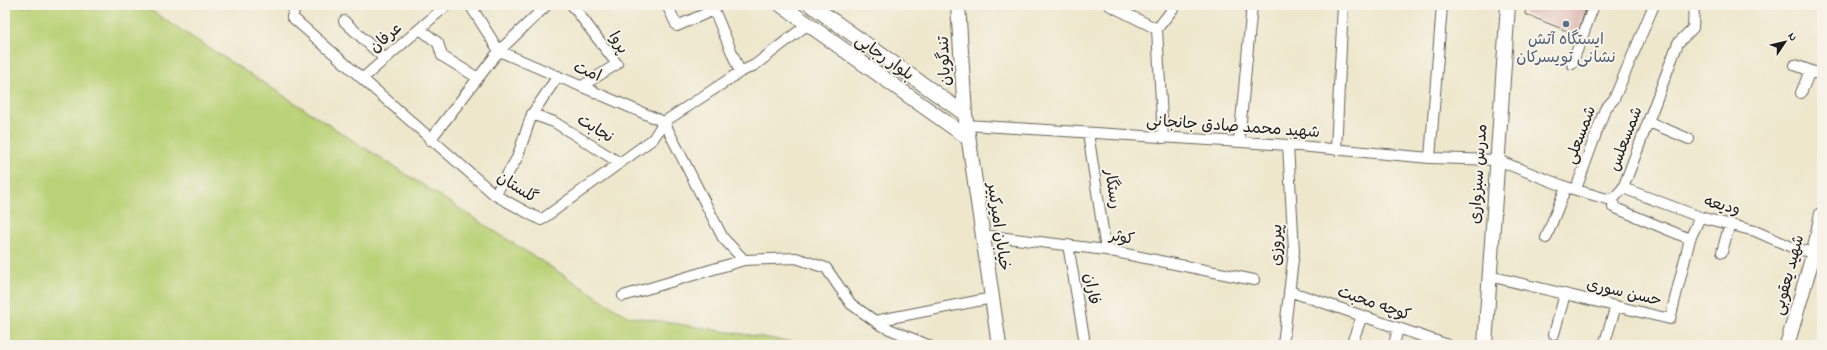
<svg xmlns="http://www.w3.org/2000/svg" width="1827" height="350" font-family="'Indie Flower','Playpen Sans Arabic',sans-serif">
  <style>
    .green { fill: #bad277; stroke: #6b774a }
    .building { fill: #d19c98 }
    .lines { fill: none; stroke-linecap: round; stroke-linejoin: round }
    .street-casing { stroke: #66635a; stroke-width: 12 }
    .secondary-casing { stroke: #66635a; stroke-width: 16 }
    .street { stroke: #fff; stroke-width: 10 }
    .secondary { stroke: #fff; stroke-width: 14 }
    .service-dot { fill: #5c6f8a; stroke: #f7f3e8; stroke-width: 1.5 }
    .labels { text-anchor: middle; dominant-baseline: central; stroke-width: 4; stroke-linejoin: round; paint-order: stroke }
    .street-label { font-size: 16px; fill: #1c1c1c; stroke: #f7f3e8 }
    .service-label { font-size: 16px; fill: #4e5e75; stroke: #f7f3e8 }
  </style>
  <rect width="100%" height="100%" fill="#f7f3e8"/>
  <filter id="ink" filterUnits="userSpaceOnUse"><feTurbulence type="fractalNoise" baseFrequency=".025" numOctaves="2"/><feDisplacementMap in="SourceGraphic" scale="8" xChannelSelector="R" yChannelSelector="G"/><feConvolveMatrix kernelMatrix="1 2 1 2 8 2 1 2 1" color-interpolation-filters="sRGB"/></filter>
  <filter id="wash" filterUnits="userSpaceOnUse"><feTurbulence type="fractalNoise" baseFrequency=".012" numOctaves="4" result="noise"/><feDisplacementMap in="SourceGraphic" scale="16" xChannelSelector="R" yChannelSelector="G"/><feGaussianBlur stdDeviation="0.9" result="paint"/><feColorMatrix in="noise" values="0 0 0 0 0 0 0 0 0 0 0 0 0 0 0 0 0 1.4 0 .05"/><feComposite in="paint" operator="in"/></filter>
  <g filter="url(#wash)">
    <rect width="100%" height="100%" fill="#eee7cc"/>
    <!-- green -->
    <path class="green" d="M5 5H142L627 316 813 345H5Z"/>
    <g id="blocks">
      <!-- building -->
      <path class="building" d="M1526 5H1587L1577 35 1525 14Z"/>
    </g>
  </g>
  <g filter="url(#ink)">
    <use href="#blocks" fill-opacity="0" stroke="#66635a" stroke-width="1"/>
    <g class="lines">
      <defs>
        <path id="street" d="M296 5 292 17 495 195 541 220 653 139 664 122 740 72 755 65 808 24
          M470 5 499 51 664 122 723 238 744 260 796 258 826 268 851 304 882 326 928 345
          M572 5 617 64 582 86
          M667 5 677 26 714 10
          M712 5 740 72
          M1109 5 1157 29
          M344 21 385 59
          M420 29 438 43 442 56 478 78
          M1572 64 1594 5
          M1795 65 1822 75
          M363 78 447 5
          M1801 93 1810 71
          M532 114 554 122 620 163
          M1649 122 1689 139
          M966 125 1288 145 1430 158 1497 160 1566 187 1607 199 1614 198
          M1088 133 1106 250
          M1163 138 1157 29 1176 5
          M430 140 499 51 547 5
          M1239 142 1252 5
          M1336 150 1343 5
          M1430 158 1442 5
          M1623 188 1700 217 1755 231 1796 249 1822 254
          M1576 189 1605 109 1614 99 1654 5
          M495 195 517 158 532 114 558 76
          M982 235 1106 250 1254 280
          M1546 238 1566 187
          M1690 239 1613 207 1614 198 1623 188 1678 43 1693 28 1694 5
          M1068 245 1084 337
          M1722 252 1730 223
          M1489 276 1670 319 1690 239 1700 217
          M1289 291 1448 345
          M623 296 744 260
          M875 321 992 298
          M1554 334 1565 294
          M1353 340 1362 316
          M1283 345 1294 251 1288 145
          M1394 345 1398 328
          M1604 345 1616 306"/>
        <path id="secondary" d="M781 5 968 138
          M811 5 965 114
          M958 5 965 114 999 345
          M1485 345 1508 5
          M1787 345 1814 252 1822 214"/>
      </defs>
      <!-- street casing -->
      <use href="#street" class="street-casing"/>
      <!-- secondary casing -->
      <use href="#secondary" class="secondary-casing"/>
      <!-- street -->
      <use href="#street" class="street"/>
      <!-- secondary -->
      <use href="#secondary" class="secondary"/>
    </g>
  </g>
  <!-- markers -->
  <circle class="service-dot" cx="1566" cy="24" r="4"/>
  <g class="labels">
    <!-- street labels -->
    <g class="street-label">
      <text transform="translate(386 38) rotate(-41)">عرفان</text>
      <text transform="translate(618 43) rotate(59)">پروا</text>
      <text transform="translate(884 58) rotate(35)">بلوار رجایی</text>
      <text transform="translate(945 61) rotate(-93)">تندگویان</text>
      <text transform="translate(587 72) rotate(23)">امت</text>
      <text transform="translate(1233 127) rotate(4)">شهید محمد صادق جانجانی</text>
      <text transform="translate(595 129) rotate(32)">نجابت</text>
      <text transform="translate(1581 135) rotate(-69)">شمسعلی</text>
      <text transform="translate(1626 139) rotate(-69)">شمسعلس</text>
      <text transform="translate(1479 174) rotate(-86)">مدرس سبزواری</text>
      <text transform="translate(517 188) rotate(32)">گلستان</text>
      <text transform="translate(1112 189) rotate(81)">رستگار</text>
      <text transform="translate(1722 206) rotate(14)">ودیعه</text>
      <text transform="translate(998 227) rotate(82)">خیابان امیرکبیر</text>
      <text transform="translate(1122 238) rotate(11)">کوثر</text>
      <text transform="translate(1277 245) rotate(-89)">پیروزی</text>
      <text transform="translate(1789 275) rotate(-75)">شهید یعقوبی</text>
      <text transform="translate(1091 289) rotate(80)">فاران</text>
      <text transform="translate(1624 293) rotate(13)">حسن سوری</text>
      <text transform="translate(1374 304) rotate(19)">کوچه محبت</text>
    </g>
    <!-- service labels -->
    <g class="service-label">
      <text x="1566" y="40">ایستگاه آتش<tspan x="1566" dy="18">نشانی تویسرکان</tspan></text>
    </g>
  </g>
  <!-- margin -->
  <rect width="1827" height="350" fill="none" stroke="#f7f3e8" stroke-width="20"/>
  <!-- north arrow -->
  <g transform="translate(1785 42) rotate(55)" stroke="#f7f3e8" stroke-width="3" paint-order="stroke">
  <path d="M0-3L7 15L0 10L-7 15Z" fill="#1c1c1c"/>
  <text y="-6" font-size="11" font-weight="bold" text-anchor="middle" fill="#1c1c1c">N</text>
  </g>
</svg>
